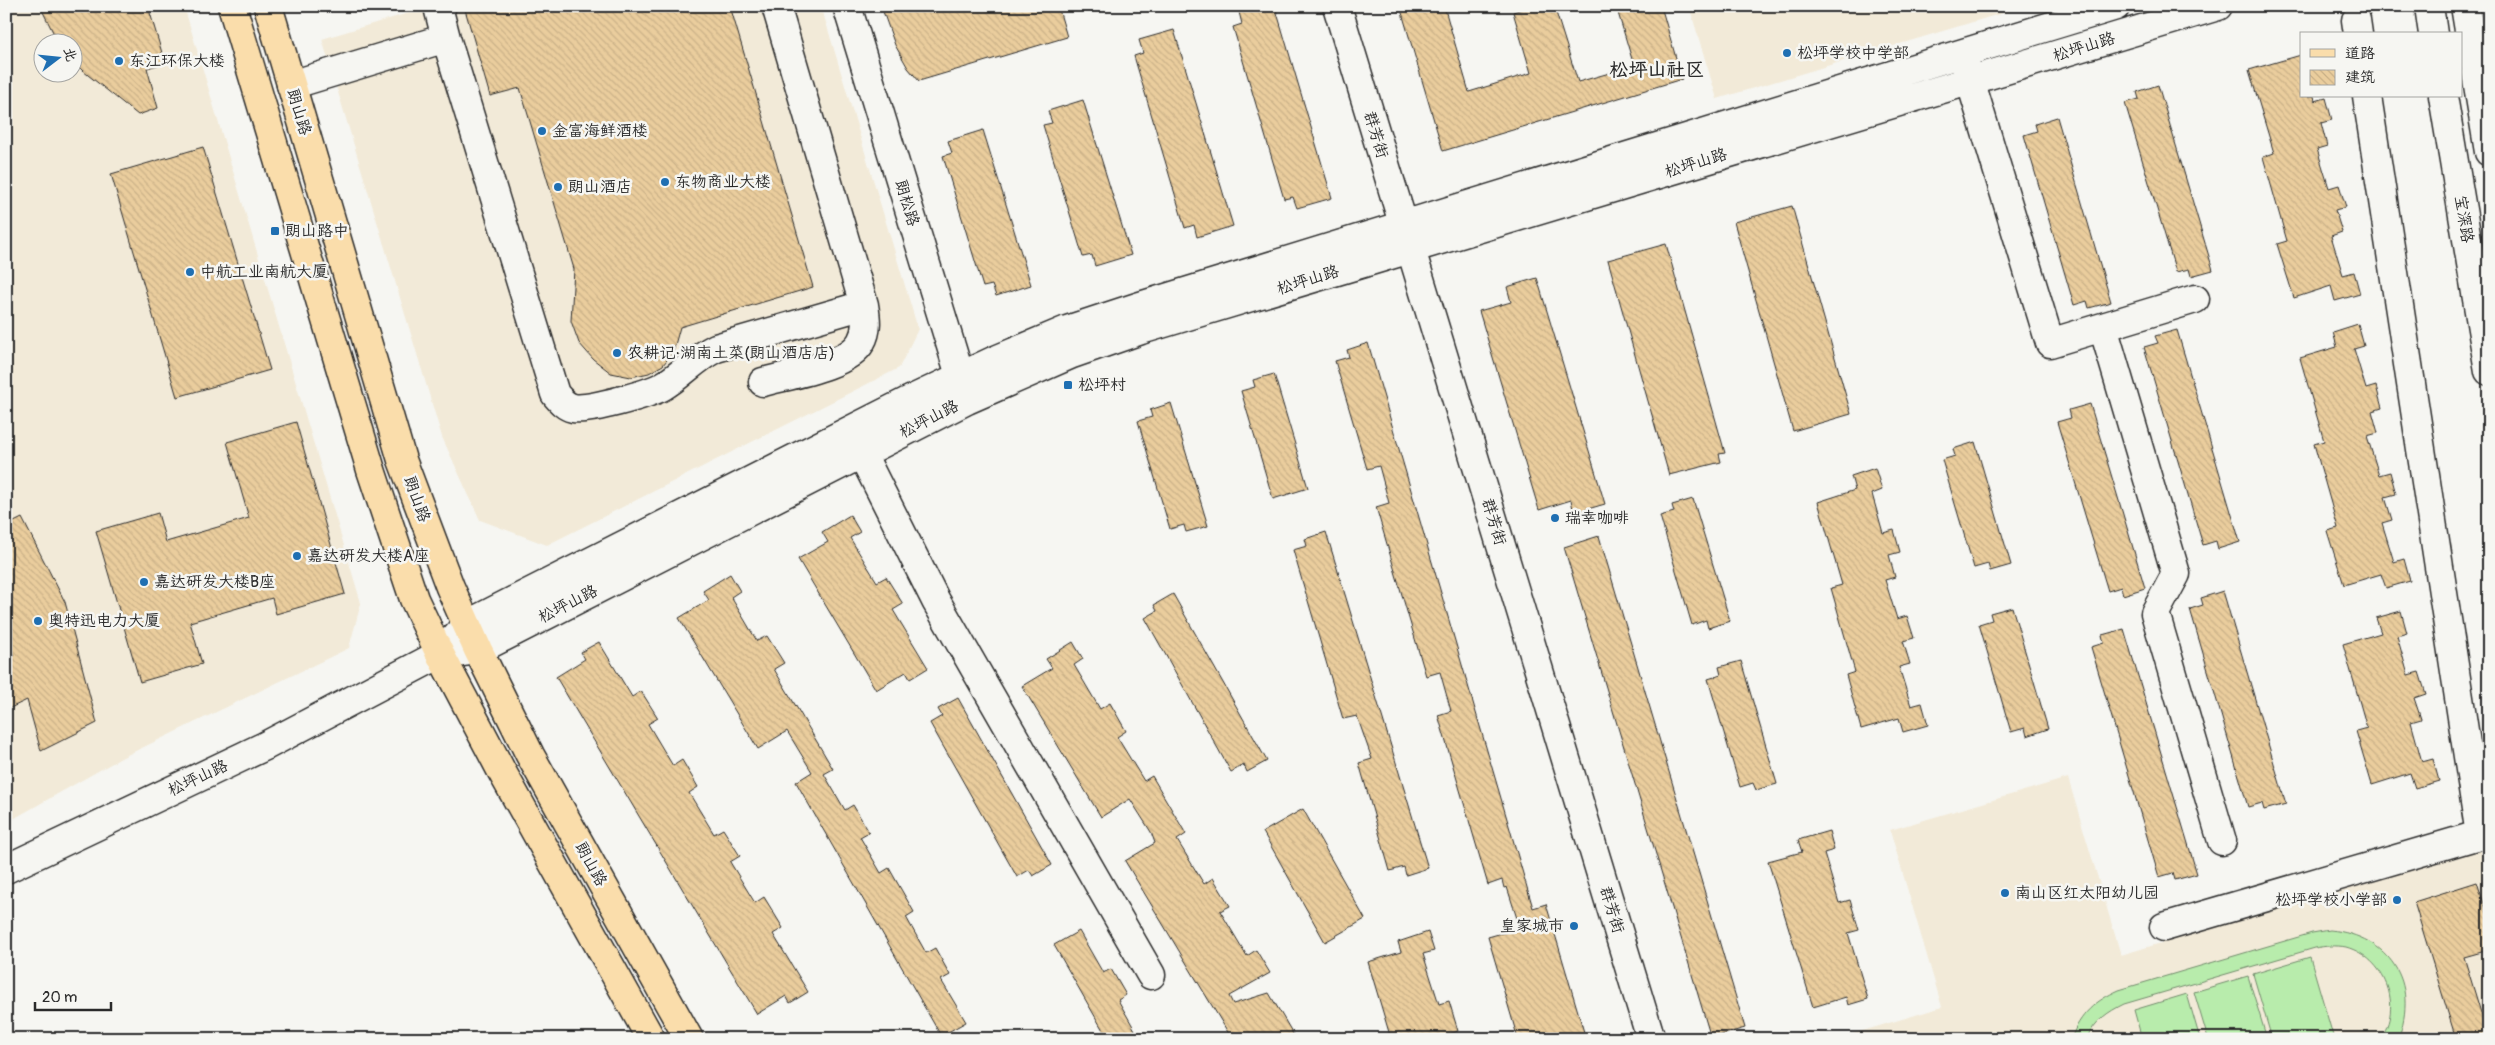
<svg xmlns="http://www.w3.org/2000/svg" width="2495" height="1045" font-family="Pangolin,'LXGW WenKai TC',sans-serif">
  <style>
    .built { fill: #f2ead8; fill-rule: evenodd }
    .pitch { fill: #b8ecac; stroke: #728c6c }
    .building { fill: url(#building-back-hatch); stroke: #2b2b2b }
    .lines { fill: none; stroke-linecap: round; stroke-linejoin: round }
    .minor-casing { stroke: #2b2b2b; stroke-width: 31 }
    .major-casing { stroke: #2b2b2b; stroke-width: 31 }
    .minor { stroke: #f6f6f2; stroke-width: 28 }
    .major { stroke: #faddab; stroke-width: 28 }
    .poi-dot { fill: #1f6fb2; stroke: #f6f6f2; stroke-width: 2 }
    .labels { text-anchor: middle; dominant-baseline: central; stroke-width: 5; stroke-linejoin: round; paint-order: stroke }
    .street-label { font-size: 16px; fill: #2b2b2b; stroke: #f6f6f2 }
    .poi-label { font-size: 16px; fill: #2b2b2b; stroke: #f6f6f2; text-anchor: start }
    .quarter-label { font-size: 19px; font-weight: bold; fill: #2b2b2b; stroke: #f6f6f2 }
  </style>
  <defs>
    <pattern id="building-back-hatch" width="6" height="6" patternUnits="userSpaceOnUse" patternTransform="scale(1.25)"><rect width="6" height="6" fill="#eacd9d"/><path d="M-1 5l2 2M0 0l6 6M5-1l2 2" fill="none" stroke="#c9b087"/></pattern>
  </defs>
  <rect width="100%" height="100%" fill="#f6f6f2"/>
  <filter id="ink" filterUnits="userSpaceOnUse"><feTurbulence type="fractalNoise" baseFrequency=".02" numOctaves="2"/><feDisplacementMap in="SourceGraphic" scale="10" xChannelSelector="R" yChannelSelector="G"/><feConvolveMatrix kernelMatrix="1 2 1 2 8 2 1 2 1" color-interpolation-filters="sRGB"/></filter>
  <g filter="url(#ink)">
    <!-- built -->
    <path class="built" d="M6 6H184L361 603 349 648 123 757 6 823ZM42 42H72V72H42Z
      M415 6H821L918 329 899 368 547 545 480 520 442 437 322 39 412 12Z
      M1689 6H2026L1717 99Z
      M2068 778 2121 955 2489 845V1039H1836L1942 1007 1890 830Z"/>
    <!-- pitch -->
    <path class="pitch" d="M2330 930C2389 936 2420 982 2398 1039H2380C2404 1006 2385 958 2346 947 2336 945 2325 946 2315 948L2124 1004C2108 1012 2094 1021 2087 1039H2071C2080 1014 2095 1001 2119 990L2312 933Z
      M2310 957 2334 1039H2272L2253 974Z
      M2248 976 2267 1039H2208L2194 992Z
      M2187 994 2200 1039H2142L2134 1010Z"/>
    <!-- building -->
    <path class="building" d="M40 6H148L165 63 147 68 158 108 138 115 83 71 72 60V42H58Z
      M464 6H730L813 287 680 327 673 352 663 365 649 373 631 377 611 373 593 359 579 343 571 321 574 269 520 88 490 96Z
      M881 6H1058L1067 37 919 81 908 68 895 45Z
      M1259 6H1275L1332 198 1297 208 1293 197 1284 199 1233 27 1242 24 1239 12Z
      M1400 6H1444L1469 92 1531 73 1513 12 1531 6H1554L1578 82 1634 66 1616 6H1661L1682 79 1443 151Z
      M1174 30 1233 226 1197 237 1194 225 1185 228 1134 56 1143 53 1139 40Z
      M2301 55V96H2314L2315 101 2326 98 2332 120 2321 123 2327 146 2317 149 2329 188 2339 185 2346 207 2335 210 2342 232 2331 236 2343 275 2354 272 2360 294 2335 301 2331 286 2294 298 2277 244 2287 241 2263 157 2274 153 2249 70Z
      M2158 85 2213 270 2191 276 2189 269 2176 272 2125 103 2139 99 2137 92Z
      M1083 100 1131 255 1095 266 1092 255 1083 257 1043 125 1052 123 1048 111Z
      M2057 117 2111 302 2089 308 2087 301 2074 305 2024 135 2037 131 2035 124Z
      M983 130 1031 285 996 296 992 285 983 287 943 156 952 153 948 141Z
      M203 147 270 370 177 397 111 174Z
      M1792 206 1851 414 1793 431 1734 222Z
      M1666 244 1725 453 1719 454 1721 462 1669 475 1608 260Z
      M1537 278 1605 504 1574 513 1571 500 1539 510 1479 311 1511 302 1507 287Z
      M2358 324 2364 346 2354 349 2366 389 2376 386 2382 408 2372 411 2378 433 2367 436 2379 475 2390 472 2396 494 2385 497 2392 520 2382 523 2394 562 2404 559 2410 581 2386 588 2381 574 2344 585 2327 531 2338 528 2314 444 2324 441 2300 358 2337 347 2333 332Z
      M2177 330 2240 542 2218 549 2216 541 2203 545 2144 347 2158 343 2155 336Z
      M1368 343 1533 908 1546 904 1586 1039H1518L1488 937 1520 928 1507 887 1504 888 1502 880 1488 885 1438 715 1451 711 1440 672 1426 676 1376 507 1389 503 1379 466 1367 469 1335 361 1349 357 1347 350Z
      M1274 374 1308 488 1273 499 1241 391 1255 387 1253 380Z
      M1171 403 1208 526 1186 532 1184 525 1170 529 1138 421 1152 417 1150 410Z
      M2090 404 2145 588 2123 595 2121 587 2108 591 2057 422 2071 418 2069 410Z
      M296 422 345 594 276 614 272 598 190 622 202 664 140 682 96 531 158 513 166 542 249 518 227 442Z
      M1975 442 2011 565 1990 571 1988 564 1974 568 1942 460 1955 456 1953 449Z
      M1875 468 1882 490 1872 494 1883 533 1894 530 1900 552 1889 555 1895 577 1885 580 1897 619 1907 616 1914 638 1903 641 1910 664 1899 667 1911 706 1922 703 1928 725 1903 732 1899 718 1861 729 1846 675 1855 672 1831 588 1842 585 1818 502 1855 490 1851 476Z
      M1693 499 1730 621 1708 628 1706 620 1692 625 1660 516 1674 512 1672 505Z
      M850 515 860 532 850 538 877 582 886 577 903 604 893 610 928 668 910 679 906 672 876 690 798 559 828 542 822 532Z
      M22 518 65 602 97 723 41 751 27 700 6 710V660L14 656 6 640V526Z
      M1326 532 1428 868 1406 875 1404 867 1390 871 1359 763 1372 759 1357 716 1343 719 1293 550 1307 546 1305 539Z
      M1599 536 1745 1028 1711 1038 1564 547Z
      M730 574 740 591 731 597 757 641 767 636 784 663 774 669 833 769 824 774 845 810 853 805 869 832 860 837 881 873 889 868 898 884 914 912 906 917 926 953 935 948 950 975 941 980 966 1022 941 1036 796 782 812 772 787 731 758 749 679 618 709 600 703 591Z
      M2223 591 2286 804 2264 810 2262 803 2248 807 2190 609 2203 605 2201 598Z
      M1173 594 1267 761 1247 772 1244 765 1231 772 1145 618 1157 611 1154 605Z
      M2012 607 2048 729 2027 736 2025 728 2011 732 1979 624 1992 620 1990 613Z
      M2401 611 2407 633 2397 636 2408 675 2419 672 2426 694 2414 698 2421 719 2411 722 2422 762 2433 759 2439 781 2415 788 2410 773 2372 785 2356 731 2367 728 2343 644 2381 633 2376 618Z
      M2124 629 2197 874 2175 880 2173 873 2159 877 2091 647 2104 643 2102 635Z
      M599 642 632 697 641 691 658 718 648 724 673 766 682 760 698 787 689 793 714 834 723 829 740 856 730 862 755 903 764 897 783 928 773 934 808 992 790 1003 786 996 757 1014 556 677 585 659 581 652Z
      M1073 642 1083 659 1074 665 1100 709 1110 703 1126 731 1117 737 1144 781 1152 776 1186 834 1177 840 1204 884 1213 878 1230 906 1220 911 1247 956 1256 950 1270 973 1229 996 1233 1004 1269 993 1296 1039H1232L1125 861 1155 843 1151 832 1130 799 1101 817 1022 686 1052 668 1046 659Z
      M1741 661 1777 784 1756 790 1753 783 1740 787 1708 679 1721 675 1719 667Z
      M958 698 1052 865 1033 876 1029 870 1017 877 930 723 942 716 938 709Z
      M1303 809 1365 919 1325 942 1263 832Z
      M1829 831 1834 850 1824 853 1839 903 1850 900 1859 930 1848 933 1868 999 1848 1005 1846 997 1813 1007 1768 861 1802 852 1798 840Z
      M2477 882 2489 919V950L2464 957 2489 1039H2456L2414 902Z
      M1079 931 1103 973 1111 969 1126 995 1118 1000 1140 1039H1108L1054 945Z
      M1428 932 1434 951 1423 954 1439 1004 1449 1001 1458 1031 1448 1035 1449 1039H1391L1368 962 1401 952 1398 942Z"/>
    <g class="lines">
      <defs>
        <path id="minor" d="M442 6 439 11 446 38 555 394C561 401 565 406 573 408 588 411 649 394 663 386 682 375 695 358 716 348L864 305
          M847 6 965 392
          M1337 6 1651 1039
          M2429 6 2433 34
          M2465 6 2489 152
          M2356 20 2358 34
          M1965 63 2050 343 2195 299
          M291 85 446 38
          M2367 96 2480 835
          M2443 96 2489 371
          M2103 327 2176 574 2155 613 2222 841
          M763 382C788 375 848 366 861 342 868 330 866 317 864 305L776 6
          M854 438 936 601 1151 975
          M454 653 478 650 967 400 1072 354 1141 330 2218 6
          M6 869 265 746 440 654 466 625 509 603 906 402 993 361 1067 330 1140 306 2116 6
          M2164 927 2489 832"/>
        <path id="major" d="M232 6 371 470 414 599 440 654 501 770 651 1039
          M268 6 402 460 450 587 478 650 530 755 689 1039"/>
      </defs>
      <!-- minor casing -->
      <use href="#minor" class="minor-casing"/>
      <!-- major casing -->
      <use href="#major" class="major-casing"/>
      <!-- minor -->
      <use href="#minor" class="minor"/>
      <!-- major -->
      <use href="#major" class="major"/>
    </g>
  </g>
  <!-- markers -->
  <g class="poi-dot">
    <circle cx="1787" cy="53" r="5"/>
    <circle cx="119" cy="61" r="5"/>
    <circle cx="542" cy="131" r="5"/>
    <circle cx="665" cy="182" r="5"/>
    <circle cx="558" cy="187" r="5"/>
    <rect x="270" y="226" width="10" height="10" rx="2.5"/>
    <circle cx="190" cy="272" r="5"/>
    <circle cx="617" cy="353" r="5"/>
    <rect x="1063" y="380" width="10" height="10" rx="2.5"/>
    <circle cx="1555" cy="518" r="5"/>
    <circle cx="297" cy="556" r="5"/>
    <circle cx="144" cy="582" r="5"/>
    <circle cx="38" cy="621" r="5"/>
    <circle cx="2005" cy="893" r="5"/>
    <circle cx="2397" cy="900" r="5"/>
    <circle cx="1574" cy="926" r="5"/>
  </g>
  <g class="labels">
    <!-- street labels -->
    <g class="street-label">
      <text transform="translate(2084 47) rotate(-17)">松坪山路</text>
      <text transform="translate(299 112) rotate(73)">朗山路</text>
      <text transform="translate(1376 135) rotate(73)">群芳街</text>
      <text transform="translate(1696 163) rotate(-17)">松坪山路</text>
      <text transform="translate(907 203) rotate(73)">朗松路</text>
      <text transform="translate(2464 219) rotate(81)">宝深路</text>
      <text transform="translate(1308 280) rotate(-17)">松坪山路</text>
      <text transform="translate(929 419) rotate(-27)">松坪山路</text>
      <text transform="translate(417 499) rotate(70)">朗山路</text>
      <text transform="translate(1494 522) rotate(73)">群芳街</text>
      <text transform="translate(568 604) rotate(-27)">松坪山路</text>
      <text transform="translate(198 778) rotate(-25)">松坪山路</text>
      <text transform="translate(591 864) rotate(61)">朗山路</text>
      <text transform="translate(1612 910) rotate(73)">群芳街</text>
    </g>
    <!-- poi labels -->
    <g class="poi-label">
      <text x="1797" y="53">松坪学校中学部</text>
      <text x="129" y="61">东江环保大楼</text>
      <text x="552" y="131">金富海鲜酒楼</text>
      <text x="675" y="182">东物商业大楼</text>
      <text x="568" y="187">朗山酒店</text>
      <text x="285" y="231">朗山路中</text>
      <text x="200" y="272">中航工业南航大厦</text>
      <text x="627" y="353">农耕记·湖南土菜(朗山酒店店)</text>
      <text x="1078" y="385">松坪村</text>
      <text x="1565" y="518">瑞幸咖啡</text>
      <text x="307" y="556">嘉达研发大楼A座</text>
      <text x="154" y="582">嘉达研发大楼B座</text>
      <text x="48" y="621">奥特迅电力大厦</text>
      <text x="2015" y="893">南山区红太阳幼儿园</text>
      <text x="2387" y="900" text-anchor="end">松坪学校小学部</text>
      <text x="1564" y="926" text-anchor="end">皇家城市</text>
    </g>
    <!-- quarter labels -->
    <g class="quarter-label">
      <text x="1657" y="70">松坪山社区</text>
    </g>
  </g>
  <!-- margin -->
  <rect width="2495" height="1045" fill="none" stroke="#f6f6f2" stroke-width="25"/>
  <rect x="12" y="12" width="2470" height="1020" fill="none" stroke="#2b2b2b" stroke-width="2" filter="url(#ink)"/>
  <!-- legend -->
  <rect x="2300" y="32" width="162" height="65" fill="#f6f6f2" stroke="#a5a5a2"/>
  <rect x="2310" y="49" width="25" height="8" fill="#faddab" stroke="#a5a5a2"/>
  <text x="2345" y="58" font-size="15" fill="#2b2b2b">道路</text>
  <rect x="2310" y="70" width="25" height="15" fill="url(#building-back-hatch)" stroke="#a5a5a2"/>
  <text x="2345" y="82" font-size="15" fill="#2b2b2b">建筑</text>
  <!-- north arrow -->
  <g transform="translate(58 58) rotate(74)"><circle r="24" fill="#f6f6f2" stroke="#a5a5a2"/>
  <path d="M0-4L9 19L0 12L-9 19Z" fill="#1f6fb2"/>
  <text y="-8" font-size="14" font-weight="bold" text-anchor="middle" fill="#2b2b2b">北</text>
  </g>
  <!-- scale -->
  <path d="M35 1002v8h76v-8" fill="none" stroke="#2b2b2b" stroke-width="2.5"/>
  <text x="42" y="1002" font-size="15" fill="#2b2b2b" stroke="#f6f6f2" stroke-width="4" paint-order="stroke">20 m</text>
</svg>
